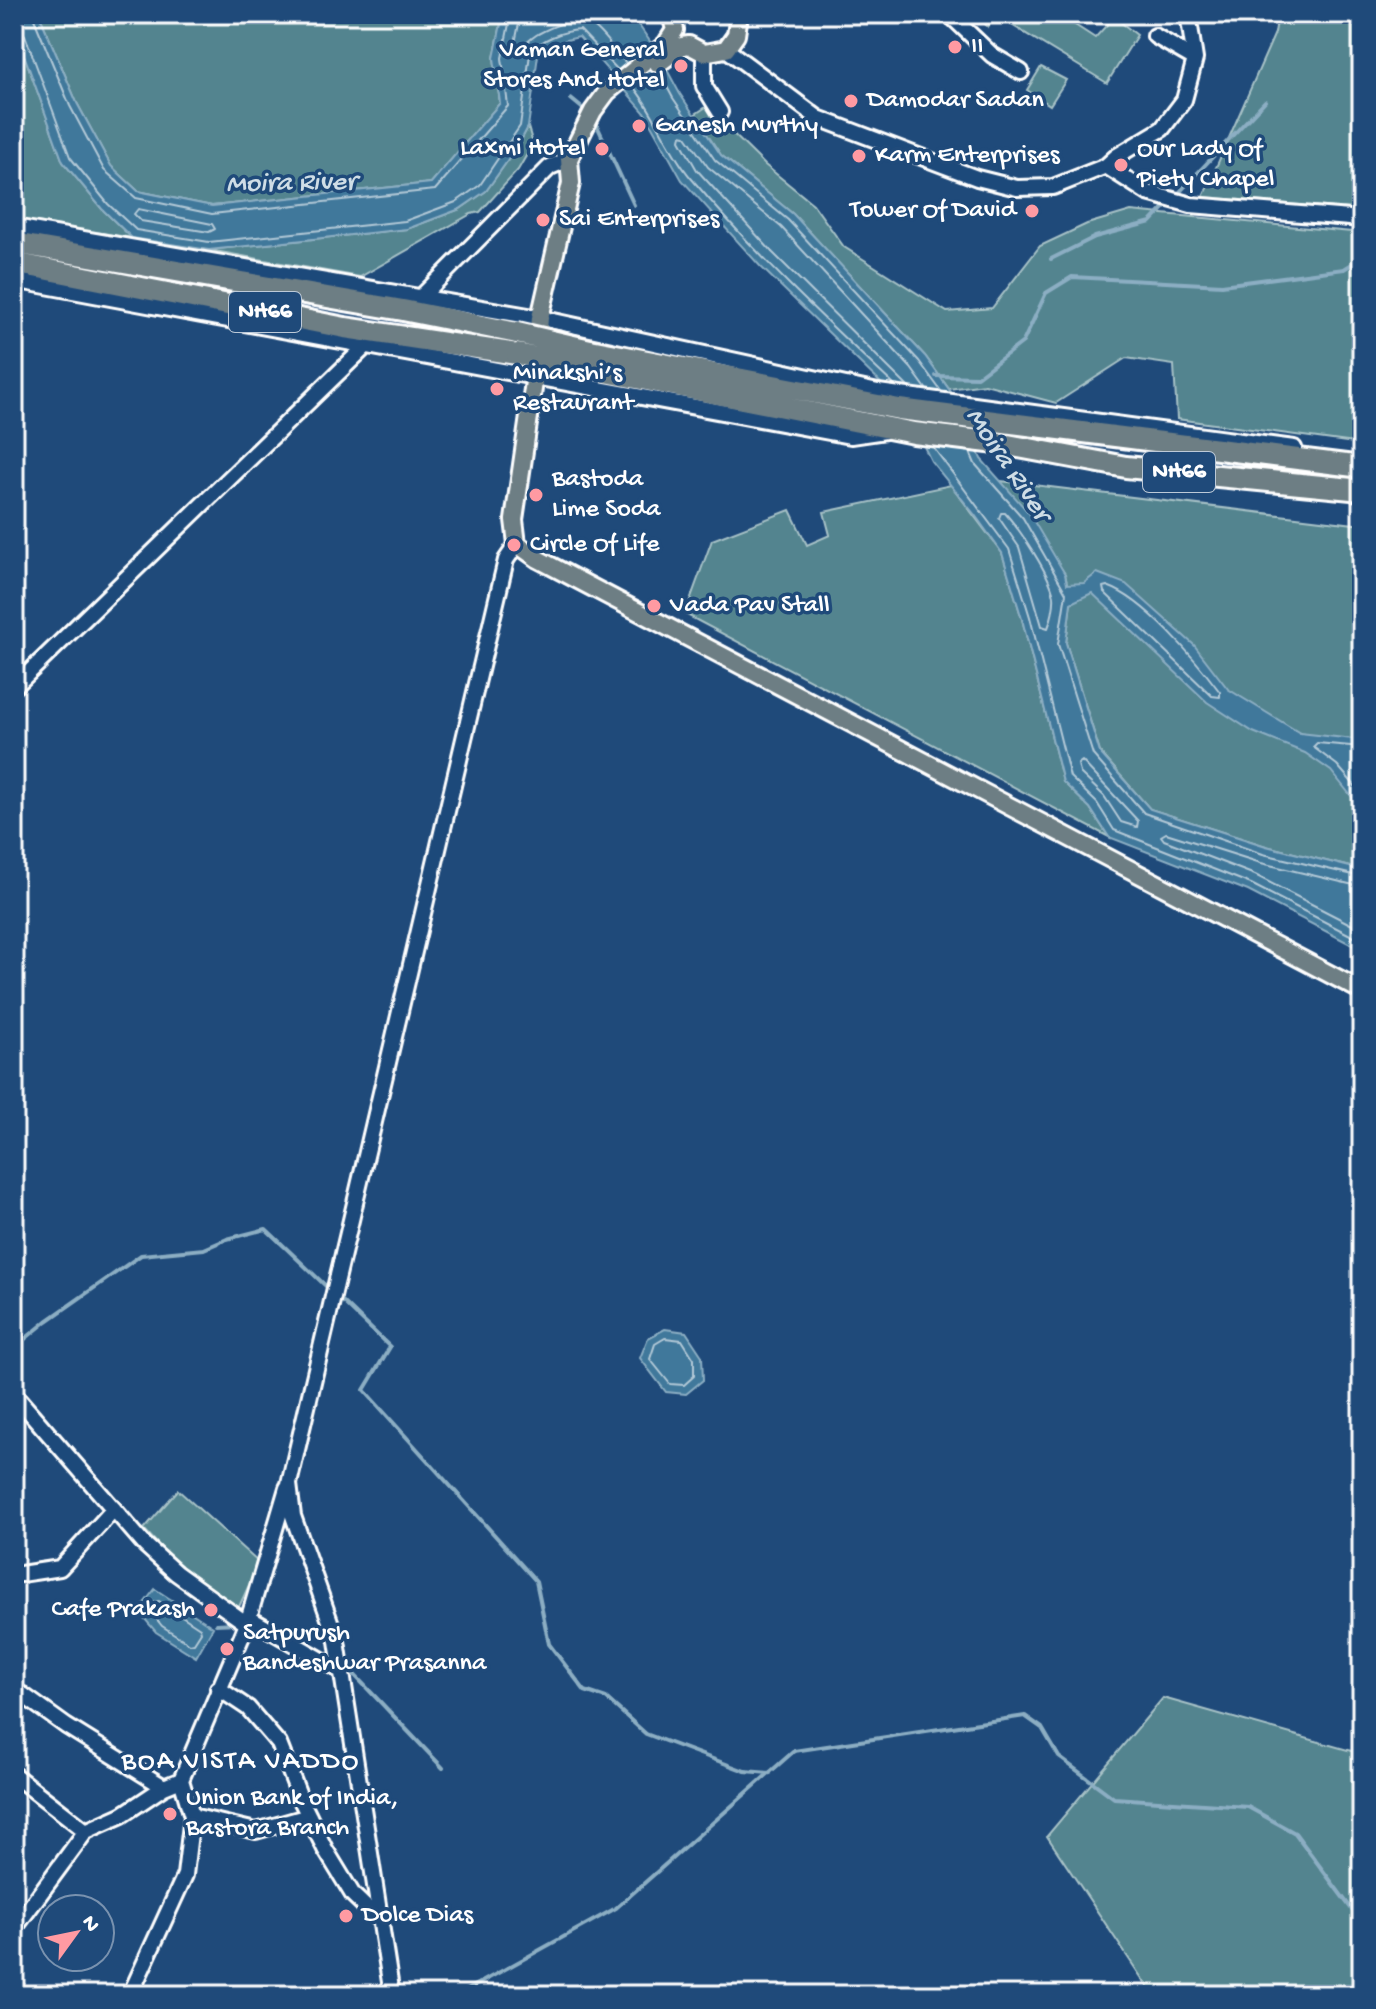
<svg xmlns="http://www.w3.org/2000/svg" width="1376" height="2009" font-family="'Gochi Hand',sans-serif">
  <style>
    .green { fill: #52848f; stroke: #a8c2c7; stroke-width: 2 }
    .water { fill: #40789b; stroke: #8caec3; stroke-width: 2 }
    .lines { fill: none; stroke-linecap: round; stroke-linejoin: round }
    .shore { stroke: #b3c9d7; stroke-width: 2 }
    .stream { stroke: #8caec3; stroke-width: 4 }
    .minor-casing { stroke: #fff; stroke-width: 20 }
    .major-casing { stroke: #fff; stroke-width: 22 }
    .highway-casing { stroke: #fff; stroke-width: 26 }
    .minor { stroke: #1f4a7a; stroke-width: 14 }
    .major { stroke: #6d7e84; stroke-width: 16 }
    .highway { stroke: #6d7e84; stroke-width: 20 }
    .highway-bridge-casing { stroke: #fff; stroke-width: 26; stroke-linecap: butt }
    .highway-bridge { stroke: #6d7e84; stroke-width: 20 }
    .poi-dot { fill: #ff9aa2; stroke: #1f4a7a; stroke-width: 3 }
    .labels { text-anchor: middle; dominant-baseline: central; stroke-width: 7; stroke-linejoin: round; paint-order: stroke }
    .shield { fill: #1f4a7a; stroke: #bcc9d7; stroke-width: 2 }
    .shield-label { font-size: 24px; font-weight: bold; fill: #fff }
    .poi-label { font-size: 26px; fill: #fff; stroke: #1f4a7a; text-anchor: start }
    .water-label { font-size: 28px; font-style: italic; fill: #cfdde6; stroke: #1f4a7a }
    .neighbourhood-label { font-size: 28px; letter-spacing: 2px; fill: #fff; stroke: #1f4a7a }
  </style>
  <rect width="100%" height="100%" fill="#1f4a7a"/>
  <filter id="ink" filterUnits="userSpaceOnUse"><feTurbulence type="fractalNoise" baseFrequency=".0125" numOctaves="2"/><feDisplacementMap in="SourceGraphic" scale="16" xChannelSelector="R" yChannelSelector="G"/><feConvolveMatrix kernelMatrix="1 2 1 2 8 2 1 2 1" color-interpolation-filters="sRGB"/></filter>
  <g filter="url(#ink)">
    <!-- green -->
    <path class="green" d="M39 14H503L494 58 500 103 431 183 212 206 138 191 111 166 77 103Z
      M975 14H1058L1095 38 1114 17 1137 35 1107 83 995 15 988 27Z
      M1278 14H1362V210L1203 197 1275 33Z
      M14 27 63 162 102 209 132 238 14 218Z
      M1041 67 1066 80 1050 105 1027 90Z
      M706 107 765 165 813 204 844 247 947 312 992 308 1040 246 1087 224 1131 211 1362 233V444L1177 419 1174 365 1126 358 1056 403 985 384 949 389 925 356 793 214 721 155 694 115Z
      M528 127 533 144 518 170 480 212 471 214 360 277 209 250 407 229 460 209 486 191 518 146Z
      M1001 481 1362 525V870L1266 846 1150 809 1100 752 1066 643 1071 602 1065 574Z
      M951 485 1002 553 1022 619 1063 782 1090 808 1109 837 685 614 712 540 790 510 807 545 830 535 824 512Z
      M178 1490 259 1563 238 1609 178 1566 144 1529Z
      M1163 1698 1362 1754V1995H1153L1047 1836Z"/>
    <!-- water -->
    <path class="water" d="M14 14H39L77 103 111 166 138 191 212 206 431 183 500 103 494 58 503 14H631L658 53 680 94 721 155 793 214 925 356 956 399 981 459 1029 513 1065 574 1067 584 1084 583 1097 573 1126 584 1194 645 1228 689 1300 733 1362 740V803L1355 801 1331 771 1305 753 1253 732 1207 702 1092 593 1071 603 1066 643 1100 753 1150 809 1266 846 1362 870V950L1248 891 1109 837 1090 808 1063 782 1022 619 1002 553 975 515 931 461 913 424 890 392 760 266 682 180 644 112 579 37 566 40 538 55 528 127 518 146 486 191 460 209 407 229 209 250 132 238 102 209 63 162 14 27Z
      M665 1329 686 1332 702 1356 703 1380 686 1394 666 1392 640 1358 648 1338Z
      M155 1589 213 1627 196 1657 156 1632 138 1611Z"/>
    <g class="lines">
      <!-- shore -->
      <path class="shore" d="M32 14 70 106 104 170 136 198 212 214 435 190 508 106 502 58 511 14
        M521 14 515 43 518 48C525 45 531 38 538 34 590 6 593 26 626 63
        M14 29 21 30 25 35 70 157 108 204 136 230 209 242 405 221 456 202 480 185 520 126 530 54C539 39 564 31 580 30L618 70
        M660 74 673 98 715 160 788 220 919 361 941 391
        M632 85C656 113 667 150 691 178 753 252 824 319 894 385
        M138 209 212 224 215 229 209 232 141 221 134 214Z
        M908 387 773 253 697 170 680 140 681 135 686 136 708 167 781 227 911 368 927 390
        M933 447 1009 549 1030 617 1070 777 1097 803 1114 830 1251 884 1362 941
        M970 452 975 464 1023 518 1066 593 1058 644 1093 755 1144 813 1263 854 1362 877
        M1001 513H1005C1020 530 1050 574 1054 596 1055 605 1051 621 1048 628L1042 626 1019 547 999 518Z
        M1107 586C1145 599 1196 660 1220 692V697L1212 696 1104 592 1103 587Z
        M1362 747 1317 743 1313 747 1337 765 1362 794
        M1082 761 1138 821 1137 827 1121 822 1104 796 1080 773 1078 764Z
        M1362 887 1261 863 1166 833 1161 836 1164 840 1255 875 1362 930
        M665 1338 682 1340 694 1359V1376L684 1385 670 1384 650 1359 655 1344Z
        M159 1601 200 1628 201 1632 194 1643 190 1644 162 1626 150 1611 155 1602Z"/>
      <!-- stream -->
      <path class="stream" d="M305 14 325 17 391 14
        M571 99 588 113
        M594 119 634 205
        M1176 196 1265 101
        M1051 259 1095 237 1151 222 1170 202
        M936 376 977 377 1023 342 1046 293 1072 277 1222 285 1344 269 1362 258
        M336 1295 390 1347 364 1390 536 1581 549 1644 585 1691 606 1698 646 1734 745 1771 770 1773
        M14 1348 47 1321 141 1255 204 1249 227 1239 266 1229 329 1289
        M258 1617 261 1616 337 1660
        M216 1624 238 1623
        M347 1667 443 1768
        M458 1995 616 1908 794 1751 1025 1716 1042 1728 1059 1757 1114 1798 1248 1807 1295 1833 1362 1923
        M1361 1995 1362 1989"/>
      <defs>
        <path id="minor" d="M949 14 992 55 1021 72
          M1155 36 1195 59
          M726 49 818 118 977 178 1017 188 1053 187 1106 166 1117 156 1162 129 1184 100 1195 59 1188 14
          M704 53V86L720 112
          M1106 166 1148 193 1191 205 1362 219
          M14 227 540 318 878 392 1294 448
          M14 280 851 436 885 431
          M421 297 550 167 569 159
          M14 687 367 345
          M14 1394 145 1545 176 1573 247 1624
          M14 1575 60 1568 114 1509
          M249 1618 341 1671
          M218 1688 248 1708 279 1744 301 1800 325 1849 353 1895 378 1919
          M14 1692 23 1695 66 1726 164 1787
          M14 1775 86 1831
          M192 1816 256 1831 309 1816
          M14 1929 86 1831 122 1815 164 1787 181 1780
          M130 1995 185 1875 192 1816 181 1780 247 1624 287 1488
          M392 1995 337 1641 293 1516 289 1484 506 560 517 544"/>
        <path id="major" d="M671 14 675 30 666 44 607 92 593 111 569 159 571 183 540 318 535 375 514 520 517 544 538 559 1362 991
          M658 64 682 46 689 45 704 53 726 49 736 35 739 14"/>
        <path id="highway" d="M14 243 403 310 517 333
          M14 263 345 328 517 354
          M590 350 899 409 1362 467
          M581 367 914 433 997 443 1126 467 1362 490"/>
      </defs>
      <!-- minor casing -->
      <use href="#minor" class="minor-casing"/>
      <!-- major casing -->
      <use href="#major" class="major-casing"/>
      <!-- highway casing -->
      <use href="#highway" class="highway-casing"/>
      <!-- minor -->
      <use href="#minor" class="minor"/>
      <!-- major -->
      <use href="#major" class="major"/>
      <!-- highway -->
      <use href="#highway" class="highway"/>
      <defs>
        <path id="highway-bridge" d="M517 333 590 350
          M517 354 581 367"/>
      </defs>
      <!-- highway-bridge casing -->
      <use href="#highway-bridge" class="highway-bridge-casing"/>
      <!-- highway-bridge -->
      <use href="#highway-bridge" class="highway-bridge"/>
    </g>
  </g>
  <!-- markers -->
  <g class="poi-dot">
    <circle cx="955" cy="47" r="8"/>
    <circle cx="681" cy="66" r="8"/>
    <circle cx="851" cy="101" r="8"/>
    <circle cx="639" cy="126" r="8"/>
    <circle cx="602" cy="149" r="8"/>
    <circle cx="859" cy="156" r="8"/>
    <circle cx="1121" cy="165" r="8"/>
    <circle cx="1032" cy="211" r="8"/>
    <circle cx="543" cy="220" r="8"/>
    <circle cx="497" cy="389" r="8"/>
    <circle cx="536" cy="495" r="8"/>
    <circle cx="514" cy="545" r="8"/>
    <circle cx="654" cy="606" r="8"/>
    <circle cx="211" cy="1610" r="8"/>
    <circle cx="227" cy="1649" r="8"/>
    <circle cx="170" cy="1814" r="8"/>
    <circle cx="346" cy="1916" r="8"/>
  </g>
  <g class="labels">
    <!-- shield labels -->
    <g class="shield">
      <rect x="229" y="292" width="72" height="40" rx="6"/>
      <rect x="1143" y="452" width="72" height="40" rx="6"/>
    </g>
    <g class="shield-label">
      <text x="265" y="312">NH66</text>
      <text x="1179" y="472">NH66</text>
    </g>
    <!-- poi labels -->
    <g class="poi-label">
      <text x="971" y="47">II</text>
      <text x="665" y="51" text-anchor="end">Vaman General<tspan x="665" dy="30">Stores And Hotel</tspan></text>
      <text x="867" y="101">Damodar Sadan</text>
      <text x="655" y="126">Ganesh Murthy</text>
      <text x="586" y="149" text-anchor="end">Laxmi Hotel</text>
      <text x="1137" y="150">Our Lady Of<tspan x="1137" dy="30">Piety Chapel</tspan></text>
      <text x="875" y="156">Karm Enterprises</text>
      <text x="1016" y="211" text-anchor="end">Tower Of David</text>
      <text x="559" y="220">Sai Enterprises</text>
      <text x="513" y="374">Minakshi’s<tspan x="513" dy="30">Restaurant</tspan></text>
      <text x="552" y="480">Bastoda<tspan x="552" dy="30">Lime Soda</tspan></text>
      <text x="530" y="545">Circle Of Life</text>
      <text x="670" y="606">Vada Pav Stall</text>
      <text x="195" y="1610" text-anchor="end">Cafe Prakash</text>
      <text x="243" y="1634">Satpurush<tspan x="243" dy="30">Bandeshwar Prasanna</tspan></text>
      <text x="186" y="1799">Union Bank of India,<tspan x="186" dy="30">Bastora Branch</tspan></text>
      <text x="362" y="1916">Dolce Dias</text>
    </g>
    <!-- water labels -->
    <g class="water-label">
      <text transform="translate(291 184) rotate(-1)">Moira River</text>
      <text transform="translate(1007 465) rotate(56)">Moira River</text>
    </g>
    <!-- neighbourhood labels -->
    <g class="neighbourhood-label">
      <text x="241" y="1762">BOA VISTA VADDO</text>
    </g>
  </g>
  <!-- margin -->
  <rect width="1376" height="2009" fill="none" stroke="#1f4a7a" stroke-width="48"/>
  <rect x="24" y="24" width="1328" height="1961" fill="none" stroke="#fff" stroke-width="3" filter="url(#ink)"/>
  <!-- north arrow -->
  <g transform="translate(76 1933) rotate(57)"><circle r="38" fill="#1f4a7a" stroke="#7992af" stroke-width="2"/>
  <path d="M0-6L14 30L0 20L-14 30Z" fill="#ff9aa2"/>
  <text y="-12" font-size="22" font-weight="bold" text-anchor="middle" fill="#ffffff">N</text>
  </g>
</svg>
